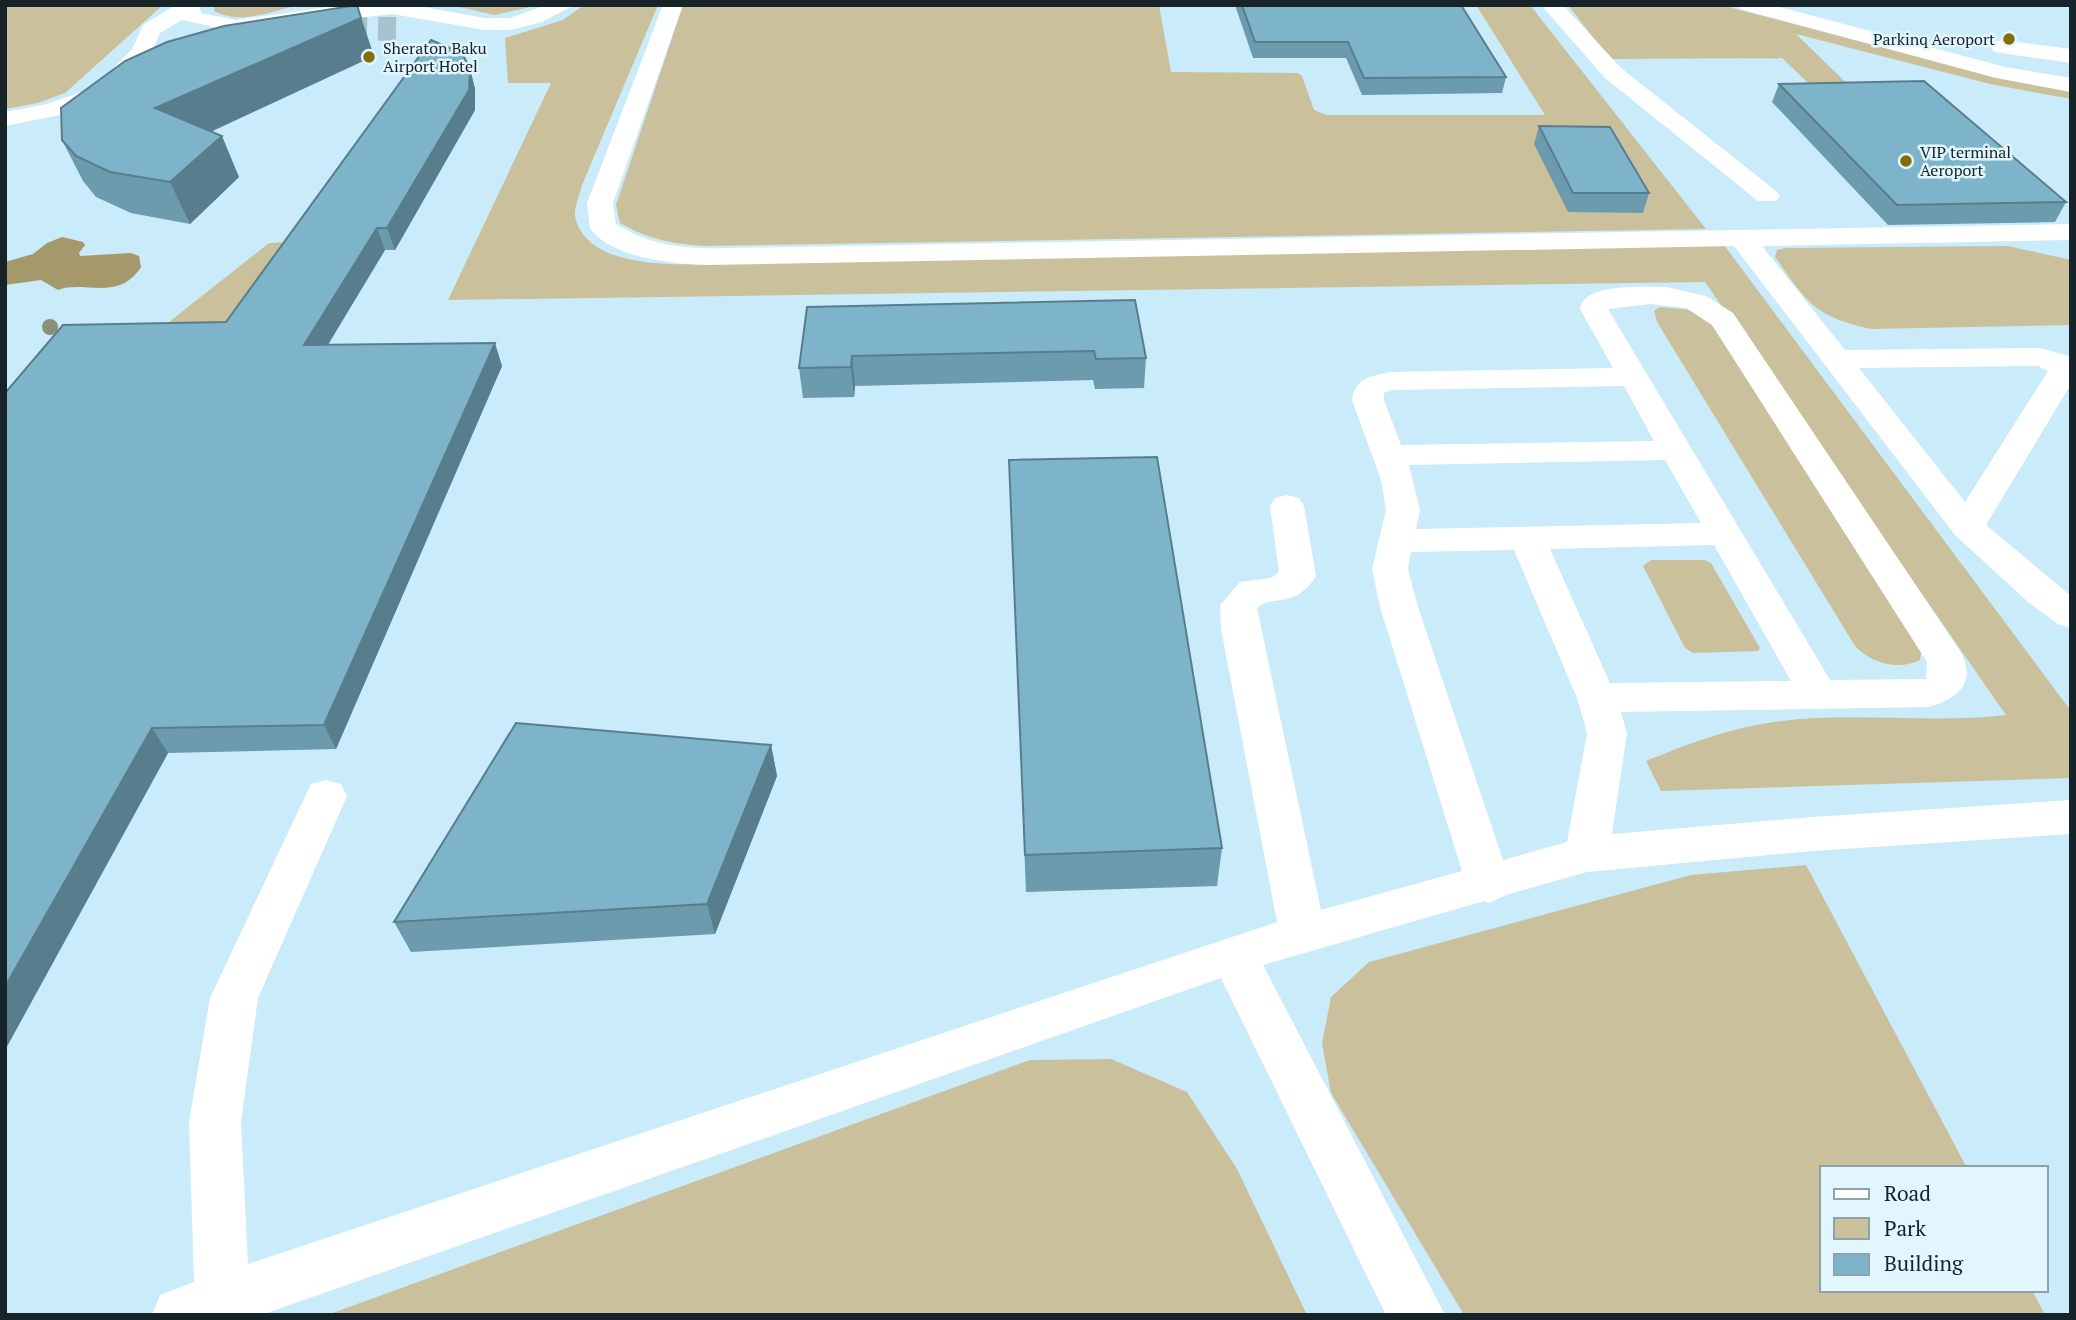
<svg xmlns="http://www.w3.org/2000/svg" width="2076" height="1320" font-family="'PT Serif',serif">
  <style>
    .green { fill: #cac19c }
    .water { fill: #a5996c }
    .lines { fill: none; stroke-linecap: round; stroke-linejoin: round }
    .minor-tunnel { stroke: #a6c3cf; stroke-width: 24; stroke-dasharray: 24 11; stroke-linecap: butt }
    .minor { fill: #fff; fill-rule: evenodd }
    .tree { fill: #899077 }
    .wall { fill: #6c9bad }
    .shaded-wall { fill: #587e8d }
    .building { fill: #7eb4c9; stroke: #587e8d; stroke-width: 2 }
    .poi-dot { fill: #836e0b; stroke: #e2f6ff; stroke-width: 2.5 }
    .labels { text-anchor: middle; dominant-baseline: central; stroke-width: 5; stroke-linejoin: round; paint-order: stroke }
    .far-poi-label { font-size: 16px; fill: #162328; stroke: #e2f6ff; text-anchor: start }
  </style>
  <rect width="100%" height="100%" fill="#caebf9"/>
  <!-- green -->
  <path class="green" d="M5 5H163L65 93 38 103 5 109Z
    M215 5H301C271 10 244 26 214 11Z
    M451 5H539L494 15Z
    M584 5H658L582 185C580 194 574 207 575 216 588 278 704 263 751 262L1724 245 2071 711V778L1661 791 1646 761C1688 744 1729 728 1774 722 1851 711 1930 724 2006 715L1705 282 448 300 551 83H508L505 38 563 20Z
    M683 5H1159L1171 72 1298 73 1302 76 1314 110 1327 115H1545L1476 5H1530L1706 229 704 246C672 244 648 239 620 223L616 205Z
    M1568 5H1721L1943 63 2071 90V99L1990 84 1796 34 1865 101H1827L1782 58 1610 59Z
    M293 242 225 339 145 341 269 243Z
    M2008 246 2071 260V325L1872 329C1814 317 1807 302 1775 257L1777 250 1786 248Z
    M1659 307 1693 310 1709 320 1922 647 1920 660C1898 671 1871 663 1855 646L1657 322 1654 311Z
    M1651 560H1705L1711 563 1760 648 1758 651 1693 653 1685 648 1643 566Z
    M1806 865 1967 1168H1822V1290H2032L2045 1315H1464L1331 1093 1322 1043 1331 997 1369 962 1691 875Z
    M1111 1059 1187 1092 1237 1169 1307 1315H327L1030 1060Z"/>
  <!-- water -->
  <path class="water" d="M62 237 83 242 85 245 79 253 80 256 131 253 139 256 141 267C119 302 83 280 58 290L41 280 5 285V262L33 254 47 243Z"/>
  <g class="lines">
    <!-- minor-tunnel -->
    <path class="minor-tunnel" d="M343 28 396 29"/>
    <!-- minor -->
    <path class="minor" d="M176 5H199L201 13 236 20 342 5H412L485 18H510L546 5H574L542 22 510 30H485L392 14 236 32 182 20 160 33 150 56 111 97 60 115 5 126V112L47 104 95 87 132 49 143 25Z
      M663 5H683L613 203 616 224C652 247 688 249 729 248L2071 224V240L1762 246 1845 350 2041 348 2071 357V384L1986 525 2071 596V628L2058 624 2028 602 1955 535 1734 246 707 265C673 264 610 258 590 228L587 203ZM2038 366 2048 371 1965 502 1859 368Z
      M1541 5H1563L1621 68 1776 191 1780 196 1776 201H1758L1605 78Z
      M1737 5H1772L2005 67 2071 78V92L1996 78 1740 9Z
      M2002 40 2071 49V63L1994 52 1991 47 1994 42Z
      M1666 287 1706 296 1733 313 1960 651C1978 683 1957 699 1929 707L1621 712 1627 733 1612 834 1813 817 2071 800V834L1813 851 1587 872 1506 895 1489 903 1484 901 1263 965 1445 1315H1386L1221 978 261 1315H152L160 1295 194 1282 189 1122 210 998 311 784 326 780 341 784 347 796 258 998 241 1122 248 1264 1277 922 1221 629 1220 605 1240 582 1271 578 1279 572 1270 506 1275 498 1287 495 1299 498 1304 506 1316 576C1295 610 1272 594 1257 608L1321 910 1462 871 1380 607 1372 569 1386 510 1381 480 1352 400C1355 377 1372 376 1391 372L1613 368 1580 309C1584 282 1644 287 1666 287ZM1650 304 1686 308 1712 325 1927 662 1926 679 1830 680 1608 309ZM1624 386 1654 441 1401 445 1384 400V393L1391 390ZM1665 460 1701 523 1416 529 1420 510 1409 465ZM1714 545 1791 681 1610 683 1550 549ZM1514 550 1577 698 1587 733 1567 842 1503 860 1418 607 1408 569 1411 552Z"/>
  </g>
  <!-- trees -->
  <circle class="tree" cx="50" cy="327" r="8"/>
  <!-- wall -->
  <path class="wall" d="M1235 5H1461L1506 77 1502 93 1362 95 1346 58H1253Z
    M374 56 211 131 239 177 190 224 131 213 96 197 83 181 62 140Z
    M470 69 475 89V110L395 250H385L328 344 502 366 336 749 168 753 5 1050V393L226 322Z
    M1779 84 2066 202 2055 222 1888 225 1772 102Z
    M1539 126 1649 193 1643 213 1568 212 1534 144Z
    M807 307 1146 358 1144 388 1095 389 1093 380 855 386 854 397 803 398 799 368Z
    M1009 460 1222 848 1217 886 1026 892Z
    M771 745 777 776 715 934 411 952 394 922Z"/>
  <!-- shaded-wall -->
  <path class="shaded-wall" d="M357 5 374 56 174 149 155 108Z
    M470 69 475 89V110L395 250 387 228Z
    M222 136 239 177 190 224 170 182Z
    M377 228 385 250 314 368 304 345Z
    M495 343 502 366 336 749 324 725Z
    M852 356 855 386 854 397 851 367Z
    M152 728 168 753 5 1050V987Z
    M771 745 777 776 715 934 707 904Z"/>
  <!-- building -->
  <path class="building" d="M357 5 361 18 155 108 222 136 170 182 110 172 76 156 62 140 61 108 125 61 167 42 224 26Z
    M1242 5H1461L1506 77 1364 78 1348 42H1255Z
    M431 40 462 53 470 69 469 90 387 228H377L304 345 495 343 324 725 152 728 5 987V393L63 325 226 322Z
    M1924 81 2066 202 1897 205 1779 84Z
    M1539 126 1610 127 1649 193H1573Z
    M1135 300 1146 358 1096 359 1094 351 852 356 851 367 799 368 807 307Z
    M1157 457 1222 848 1025 855 1009 460Z
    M516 723 771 745 707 904 394 922Z"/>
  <!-- markers -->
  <g class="poi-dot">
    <circle cx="2009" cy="39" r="7"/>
    <circle cx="369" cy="57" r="7"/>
    <circle cx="1906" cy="161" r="7"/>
  </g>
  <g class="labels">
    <!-- far-poi labels -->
    <g class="far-poi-label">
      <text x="1995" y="39" text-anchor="end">Parkinq Aeroport</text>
      <text x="383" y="48">Sheraton Baku<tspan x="383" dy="18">Airport Hotel</tspan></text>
      <text x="1920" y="152">VIP terminal<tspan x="1920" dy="18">Aeroport</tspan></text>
    </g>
  </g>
  <!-- border -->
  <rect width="2076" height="1320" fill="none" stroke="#162328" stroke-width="14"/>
  <!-- legend -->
  <rect x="1820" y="1166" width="228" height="126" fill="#e2f6ff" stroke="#90a2a9" stroke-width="2"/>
  <rect x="1834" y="1189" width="35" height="10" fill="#ffffff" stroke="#90a2a9" stroke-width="2"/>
  <text x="1884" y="1201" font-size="21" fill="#162328">Road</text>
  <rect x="1834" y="1218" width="35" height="21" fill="#cac19c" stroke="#90a2a9" stroke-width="2"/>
  <text x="1884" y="1236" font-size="21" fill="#162328">Park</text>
  <rect x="1834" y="1254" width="35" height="21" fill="#7eb4c9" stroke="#90a2a9" stroke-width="2"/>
  <text x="1884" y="1271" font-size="21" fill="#162328">Building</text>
</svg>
